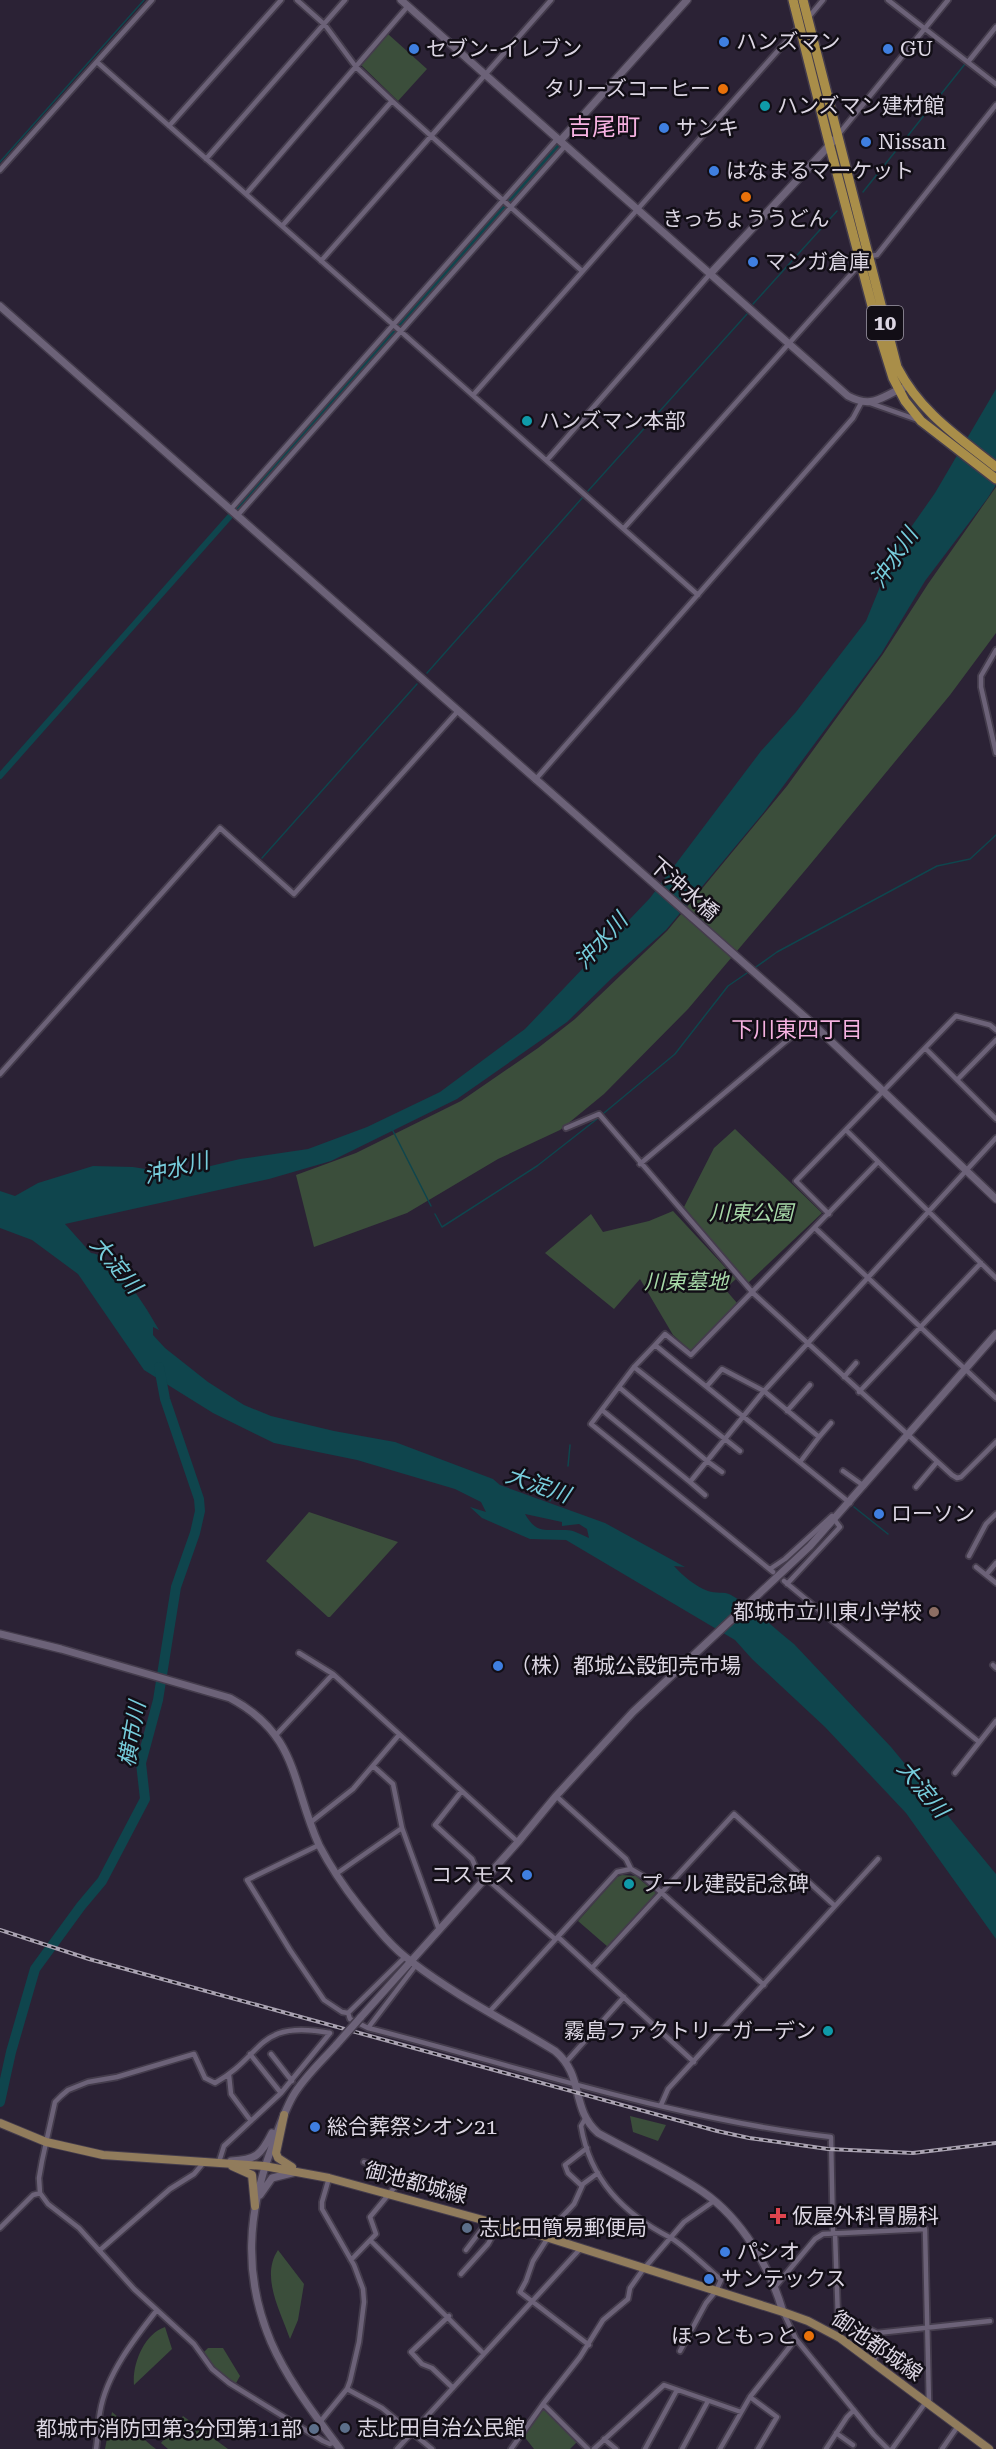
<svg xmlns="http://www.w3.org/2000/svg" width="996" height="2449" font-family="'Roboto Serif','Noto Sans JP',serif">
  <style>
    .green { fill: #3b4e3b }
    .water { fill: #0f454d; fill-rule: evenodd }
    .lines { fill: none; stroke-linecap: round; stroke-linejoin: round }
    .stream { stroke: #0f454d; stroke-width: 1.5 }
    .canal { stroke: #0f454d; stroke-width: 6 }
    .river { stroke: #0f454d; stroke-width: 10 }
    .street-casing { stroke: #443c4c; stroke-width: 8 }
    .secondary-casing { stroke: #443c4c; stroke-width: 10 }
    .primary-casing { stroke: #443c4c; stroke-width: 10 }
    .highway-casing { stroke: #443c4c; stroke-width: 12 }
    .street { stroke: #6c6278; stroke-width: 4.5 }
    .secondary { stroke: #6c6278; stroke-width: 7 }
    .primary { stroke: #917c5c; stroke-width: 8 }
    .highway { stroke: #a98e49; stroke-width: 9 }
    .rail-casing { stroke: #a9a2b1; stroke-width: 4 }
    .rail { stroke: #120e16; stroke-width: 1.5; stroke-dasharray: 4.5; stroke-linecap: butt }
    .secondary-bridge-casing { stroke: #443c4c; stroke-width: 10; stroke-linecap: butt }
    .secondary-bridge { stroke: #6c6278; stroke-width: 7 }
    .shop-dot { fill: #3f7fe0; stroke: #120e16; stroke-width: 2 }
    .food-dot { fill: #e8710a; stroke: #120e16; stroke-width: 2 }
    .culture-dot { fill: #0f9aa8; stroke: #120e16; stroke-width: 2 }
    .education-dot { fill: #8d6e63; stroke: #120e16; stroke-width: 2 }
    .health-dot { fill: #e0444e; stroke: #120e16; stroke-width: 2 }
    .service-dot { fill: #5c6f8a; stroke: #120e16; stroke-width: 2 }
    .labels { text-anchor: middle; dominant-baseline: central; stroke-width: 5; stroke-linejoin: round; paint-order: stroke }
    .shield { fill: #120e16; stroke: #9f9aa6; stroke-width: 1.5 }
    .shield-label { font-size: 20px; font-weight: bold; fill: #dcd6e3 }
    .poi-label { font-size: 21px; fill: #dcd6e3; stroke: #120e16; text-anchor: start }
    .street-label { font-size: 21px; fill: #dcd6e3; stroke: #120e16 }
    .park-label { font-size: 21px; font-style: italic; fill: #a7d9a8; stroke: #120e16 }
    .water-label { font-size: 22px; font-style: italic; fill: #77cddc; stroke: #120e16 }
    .neighbourhood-label { font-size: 22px; fill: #f6b1e1; stroke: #120e16 }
    .quarter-label { font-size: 24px; fill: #f6b1e1; stroke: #120e16 }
  </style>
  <rect width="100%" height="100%" fill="#2b2235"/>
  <!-- green -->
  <path class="green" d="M388 34 427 69 398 101 360 64Z
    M996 487V633L950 695 808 867 688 1009 604 1094 560 1130 498 1159 407 1213 314 1247 296 1175 356 1153 461 1101 538 1048 575 1019 667 931 787 786 883 654 928 584Z
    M735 1129 822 1213 747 1284 684 1207 714 1148Z
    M673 1211 736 1279 725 1289 737 1303 691 1351 673 1335 640 1279 614 1309 545 1253 591 1214 603 1232 649 1221Z
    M309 1512 398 1542 330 1617H328L266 1561Z
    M622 1875 636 1876 656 1893 608 1947 578 1921 617 1877Z
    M630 2116 666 2125 658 2141 633 2132Z
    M278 2250 304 2284 298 2320 290 2339C281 2312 260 2277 278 2250Z
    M165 2327 172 2349 134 2385C132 2364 144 2334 165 2327Z
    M208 2348H223L240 2376 235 2385 216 2370 204 2352Z
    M542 2408 578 2441 570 2449H534L523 2435Z
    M112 2412 152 2446 156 2449H105Z
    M183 2416 228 2449H168L161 2443Z"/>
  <!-- water -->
  <path class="water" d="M996 389V485L987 499 925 581 881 654 764 812 666 930 613 977 567 1022 457 1099 331 1161 269 1179 65 1224 91 1253C114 1255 148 1310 159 1330L153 1327V1335L165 1348 208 1382 244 1405 271 1416 334 1431 395 1442 493 1479 500 1485 605 1523 685 1567 674 1566C683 1576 695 1586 708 1591 715 1594 724 1591 731 1595 754 1608 772 1627 794 1644L891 1747 996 1874V1939L906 1813 825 1727 752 1659 735 1640 566 1540 530 1539 482 1518 470 1507 486 1512 481 1502 455 1489 357 1460 274 1443 213 1413 144 1370 78 1274 32 1240 0 1228V1191L15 1196 38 1183 93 1166 133 1167 177 1174 240 1159 308 1149 367 1127 440 1092 525 1029 650 898 761 751 796 712 866 621 895 550 935 493ZM525 1514 562 1522V1526L579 1524 587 1529 589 1538C582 1535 574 1530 566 1530 546 1529 537 1535 525 1514Z"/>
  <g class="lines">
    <!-- stream -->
    <path class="stream" d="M0 162 144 0
      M863 192 965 64
      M753 304 837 211
      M588 491 747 314
      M427 673 583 497
      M262 858 417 684
      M756 967 777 952 937 866 970 859 996 835
      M604 1113 675 1054 728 986 747 973
      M392 1129 431 1206
      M435 1214 442 1227 537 1166 597 1119
      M568 1466 570 1445
      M550 1501 559 1484
      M854 1507 888 1534"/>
    <!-- canal -->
    <path class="canal" d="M0 776 558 146"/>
    <!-- river -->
    <path class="river" d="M0 2102 11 2052 35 1969 81 1906 102 1881 145 1799 141 1763 158 1700 176 1587 195 1533 200 1511 199 1499 165 1399 159 1367"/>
    <defs>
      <path id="street" d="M297 0 325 25 356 67 392 101 582 271
        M888 0 996 84
        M808 18 823 0
        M97 62 698 595
        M968 62 996 27
        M169 126 281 0
        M838 135 948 0
        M206 159 345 0
        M0 170 152 0
        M246 194 408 6
        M282 226 392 101
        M870 256 877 255 996 105
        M321 261 551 0
        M474 394 798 28
        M870 403 918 420
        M547 460 710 274
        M230 510 557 139
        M237 516 565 146
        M624 528 861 263
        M996 650 981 676V687L996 753
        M535 780 853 418 861 403
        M926 1049 996 1119
        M0 1074 220 828 294 894 458 711
        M957 1080 996 1040
        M566 1128 599 1114 753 1293 952 1475 957 1478 961 1477 996 1442
        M846 1130 996 1278
        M640 1164 810 1021
        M829 1214 796 1181 956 1016 990 1025 996 1030
        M816 1229 996 1398
        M655 1345 665 1334 691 1355 878 1162
        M634 1367 740 1451
        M844 1377 856 1363
        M707 1386 722 1369 764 1391 819 1437 800 1462
        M620 1388 707 1461 764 1391 996 1138
        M859 1392 981 1263
        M602 1410 690 1482 707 1461 722 1472
        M787 1411 810 1385
        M819 1437 831 1423
        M843 1471 864 1486
        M690 1482 705 1495
        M916 1487 937 1462
        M969 1556 986 1524 996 1514
        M976 1567 996 1583
        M770 1569 785 1559 832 1516
        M773 1572 591 1424 634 1367 655 1345 850 1503
        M986 1575 996 1563
        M784 1581 979 1742
        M787 1584 840 1527 834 1519
        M299 1653 333 1674
        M993 1665 996 1668
        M276 1735 333 1674 518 1842
        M373 1766 393 1784 402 1828 439 1930
        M955 1773 996 1721
        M461 1792 435 1825 472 1859 482 1882
        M556 1796 626 1859 631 1869
        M311 1822 353 1789 399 1735
        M319 1845 247 1880 290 1950 324 2000 342 2012 348 2013 405 1957
        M336 1874 402 1828
        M486 1878 555 1939
        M558 1937 694 2062
        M416 1965 368 2028C521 2067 673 2119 831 2137L833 2233
        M592 1968 734 1814 835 1906
        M490 2011 617 1872 631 1869 643 1876 764 1985
        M348 2013 350 2019 368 2028
        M330 2033C256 2019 265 2055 215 2083L205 2078 194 2054 117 2077 88 2082 68 2090 61 2096 55 2102 42 2161 39 2178 40 2193 48 2204 79 2228 134 2289 194 2344 212 2369 229 2383 323 2441 330 2444 335 2442
        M250 2054 281 2093
        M271 2054 292 2081
        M567 2061 624 1997
        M229 2075 231 2094 251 2121
        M661 2105 668 2089 878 1859
        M585 2119 581 2126C590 2180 624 2214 671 2238 682 2244 710 2270 721 2280L716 2291 706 2303 680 2351
        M219 2162 224 2146 281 2093 330 2033
        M582 2186 568 2173 565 2165 587 2148
        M0 2228 33 2195 40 2193
        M835 2233 838 2319 843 2328 853 2333 867 2328 877 2333 990 2321
        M371 2241 483 2353
        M100 2250 170 2189 194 2174 205 2161
        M466 2250 488 2221
        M351 2260 376 2234 370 2217 403 2177 364 2162
        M461 2274 488 2244 499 2224
        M775 2287 815 2239 823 2234 925 2229 929 2404
        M783 2312 796 2339 874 2435 888 2449
        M449 2316 411 2352 422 2364 432 2368 453 2388
        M589 2345 520 2292 526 2281 533 2261 560 2219 574 2204 583 2184 598 2173
        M874 2363 878 2344 877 2333
        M347 2389 382 2408 432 2449
        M750 2397 777 2417 758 2449
        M543 2404 588 2449
        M320 2422 347 2389 350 2381 359 2342 364 2302 363 2289 354 2265 322 2209V2202L329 2178
        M836 2433 853 2445
        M604 2439 616 2449
        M96 2449C98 2437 98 2424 100 2412 106 2375 134 2339 157 2310
        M397 2449 580 2249
        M511 2449 543 2404 580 2357 603 2320 628 2299 630 2288 642 2271 684 2222 714 2201
        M594 2449 664 2385 741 2412
        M645 2449 677 2390
        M682 2449 708 2401
        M720 2449 750 2397 796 2339
        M826 2449 847 2417 854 2410
        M892 2449 926 2402
        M942 2449 958 2426"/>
      <path id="secondary" d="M401 0 848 396C873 409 880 397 903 388
        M560 141 687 0
        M710 274 838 136
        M0 306 814 1025 996 1199
        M0 1634 61 1649 230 1698C299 1735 291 1783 319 1845 330 1866 344 1887 359 1906 375 1926 391 1947 412 1962 456 1996 508 2022 555 2051 585 2076 570 2108 598 2133 632 2152 671 2170 703 2192 742 2219 770 2267 783 2312
        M360 2018 518 1842 556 1796 633 1712 810 1546 996 1334
        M337 2044C322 2061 304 2077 293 2096 284 2112 278 2130 272 2147 247 2213 243 2276 271 2342 288 2381 315 2415 340 2449
        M231 2161C256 2160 261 2155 272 2133
        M260 2195 272 2178 296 2172"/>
      <path id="primary" d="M284 2115 276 2153 278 2158 292 2167
        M0 2123 46 2142 103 2155 264 2166 329 2178 549 2238 783 2312 808 2321 840 2338 989 2449
        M232 2166 252 2175 255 2206"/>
      <path id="highway" d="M793 0 829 143 880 336 893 378 905 401 921 421 996 479
        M803 0 897 367C921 413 957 436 996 467"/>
    </defs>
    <!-- street casing -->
    <use href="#street" class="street-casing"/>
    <!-- secondary casing -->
    <use href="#secondary" class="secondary-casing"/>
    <!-- primary casing -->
    <use href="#primary" class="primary-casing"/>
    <!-- highway casing -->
    <use href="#highway" class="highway-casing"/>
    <!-- street -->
    <use href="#street" class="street"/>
    <!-- secondary -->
    <use href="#secondary" class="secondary"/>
    <!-- primary -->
    <use href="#primary" class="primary"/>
    <!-- highway -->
    <use href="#highway" class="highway"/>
    <defs>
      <path id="rail" d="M0 1930 89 1959 717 2131 749 2138 828 2149 913 2153 996 2143"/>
    </defs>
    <!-- rail casing -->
    <use href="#rail" class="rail-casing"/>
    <!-- rail -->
    <use href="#rail" class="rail"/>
    <defs>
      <path id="secondary-bridge" d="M337 2044 360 2018"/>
    </defs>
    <!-- secondary-bridge casing -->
    <use href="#secondary-bridge" class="secondary-bridge-casing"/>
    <!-- secondary-bridge -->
    <use href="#secondary-bridge" class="secondary-bridge"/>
  </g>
  <!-- markers -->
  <g class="shop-dot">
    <circle cx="724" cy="42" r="6"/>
    <circle cx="414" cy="49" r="6"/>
    <circle cx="888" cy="49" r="6"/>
    <circle cx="664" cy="128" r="6"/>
    <circle cx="866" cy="142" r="6"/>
    <circle cx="714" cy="171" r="6"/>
    <circle cx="753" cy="262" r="6"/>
    <circle cx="879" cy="1514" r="6"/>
    <circle cx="498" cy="1666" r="6"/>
    <circle cx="527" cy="1875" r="6"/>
    <circle cx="315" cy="2127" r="6"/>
    <circle cx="725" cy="2252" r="6"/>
    <circle cx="709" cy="2279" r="6"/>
  </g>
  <g class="food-dot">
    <circle cx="723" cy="89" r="6"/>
    <circle cx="746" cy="197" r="6"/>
    <circle cx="809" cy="2336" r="6"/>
  </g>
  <g class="culture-dot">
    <circle cx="765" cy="106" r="6"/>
    <circle cx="527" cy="421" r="6"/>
    <circle cx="629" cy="1884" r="6"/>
    <circle cx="828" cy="2031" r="6"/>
  </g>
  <circle class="education-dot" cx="934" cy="1612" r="6"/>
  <path class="health-dot" d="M775 2207h6v6h6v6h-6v6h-6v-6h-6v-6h6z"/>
  <g class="service-dot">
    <circle cx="467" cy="2228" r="6"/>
    <circle cx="345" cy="2428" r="6"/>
    <circle cx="314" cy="2429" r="6"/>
  </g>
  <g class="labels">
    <!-- shield labels -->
    <rect class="shield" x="867" y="306" width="36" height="34" rx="4.5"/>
    <g class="shield-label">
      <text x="885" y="323">10</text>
    </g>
    <!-- poi labels -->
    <g class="poi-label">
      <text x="736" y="42">ハンズマン</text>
      <text x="426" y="49">セブン-イレブン</text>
      <text x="900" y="49">GU</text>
      <text x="711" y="89" text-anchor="end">タリーズコーヒー</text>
      <text x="777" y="106">ハンズマン建材館</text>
      <text x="676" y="128">サンキ</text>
      <text x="878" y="142">Nissan</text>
      <text x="726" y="171">はなまるマーケット</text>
      <text x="746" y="219" text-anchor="middle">きっちょううどん</text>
      <text x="765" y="262">マンガ倉庫</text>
      <text x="539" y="421">ハンズマン本部</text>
      <text x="891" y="1514">ローソン</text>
      <text x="922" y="1612" text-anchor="end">都城市立川東小学校</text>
      <text x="510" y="1666">（株）都城公設卸売市場</text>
      <text x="515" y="1875" text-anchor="end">コスモス</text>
      <text x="641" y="1884">プール建設記念碑</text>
      <text x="816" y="2031" text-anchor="end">霧島ファクトリーガーデン</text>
      <text x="327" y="2127">総合葬祭シオン21</text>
      <text x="792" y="2216">仮屋外科胃腸科</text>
      <text x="479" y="2228">志比田簡易郵便局</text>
      <text x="737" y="2252">パシオ</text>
      <text x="721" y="2279">サンテックス</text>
      <text x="797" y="2336" text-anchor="end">ほっともっと</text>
      <text x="357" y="2428">志比田自治公民館</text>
      <text x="302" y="2429" text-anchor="end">都城市消防団第3分団第11部</text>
    </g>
    <!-- street labels -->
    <g class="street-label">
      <text transform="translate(684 889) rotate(41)">下沖水橋</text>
      <text transform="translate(416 2183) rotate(15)">御池都城線</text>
      <text transform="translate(877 2346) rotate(35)">御池都城線</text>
    </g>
    <!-- park labels -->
    <g class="park-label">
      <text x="751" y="1213">川東公園</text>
      <text x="686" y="1282">川東墓地</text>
    </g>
    <!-- water labels -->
    <g class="water-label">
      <text transform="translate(894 558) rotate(-56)">沖水川</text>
      <text transform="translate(601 941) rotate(-48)">沖水川</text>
      <text transform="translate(176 1168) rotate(-14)">沖水川</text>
      <text transform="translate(116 1265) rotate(50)">大淀川</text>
      <text transform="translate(538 1485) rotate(19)">大淀川</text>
      <text transform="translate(132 1734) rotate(-80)">横市川</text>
      <text transform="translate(923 1789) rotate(50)">大淀川</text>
    </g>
    <!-- neighbourhood labels -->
    <g class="neighbourhood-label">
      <text x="797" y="1029">下川東四丁目</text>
    </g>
    <!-- quarter labels -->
    <g class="quarter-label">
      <text x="604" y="127">吉尾町</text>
    </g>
  </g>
</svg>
